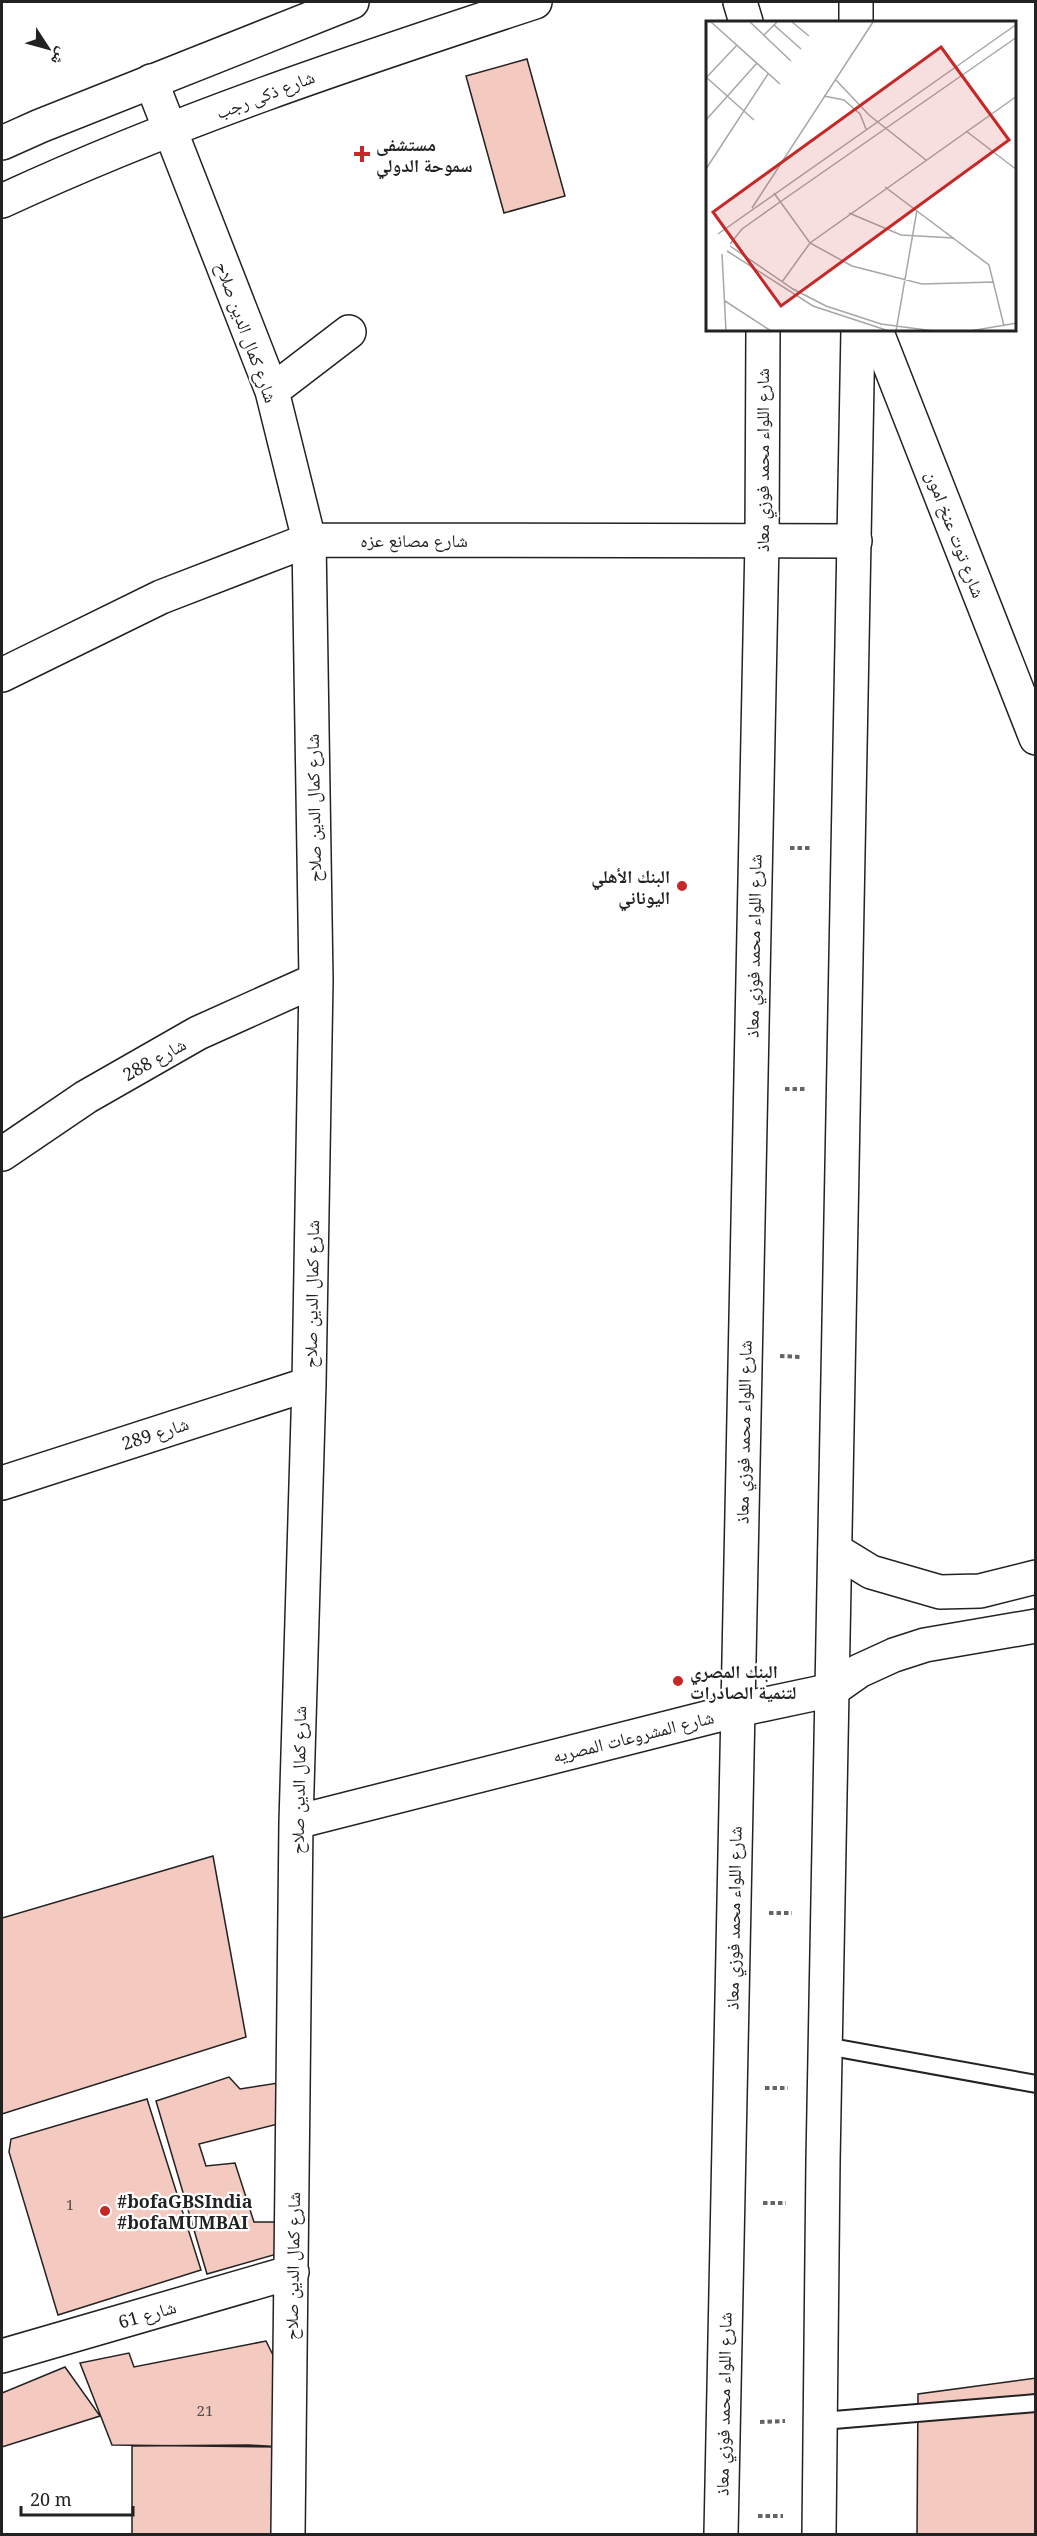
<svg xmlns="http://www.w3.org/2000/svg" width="1037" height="2536" font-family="'Noto Serif','Noto Naskh Arabic',serif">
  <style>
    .building { fill: #f3c9c0; stroke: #222; stroke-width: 1.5 }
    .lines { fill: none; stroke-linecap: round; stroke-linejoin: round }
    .service-casing { stroke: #222; stroke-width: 20 }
    .minor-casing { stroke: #222; stroke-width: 36 }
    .tertiary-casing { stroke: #222; stroke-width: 36 }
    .secondary-casing { stroke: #222; stroke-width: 36 }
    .primary-casing { stroke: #222; stroke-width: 36 }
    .path { stroke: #646464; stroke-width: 4; stroke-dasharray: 4.5 3; stroke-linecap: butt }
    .service { stroke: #fff; stroke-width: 16 }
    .minor { stroke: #fff; stroke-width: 33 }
    .tertiary { stroke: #fff; stroke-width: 33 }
    .secondary { stroke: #fff; stroke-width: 33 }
    .primary { stroke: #fff; stroke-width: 33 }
    .poi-dot { fill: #c62828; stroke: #fff; stroke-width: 2 }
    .labels { text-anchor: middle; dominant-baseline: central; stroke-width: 4.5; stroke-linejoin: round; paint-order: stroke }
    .number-label { font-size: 15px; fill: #564c4a }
    .street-label { font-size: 18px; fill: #222; stroke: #fff }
    .poi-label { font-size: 18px; font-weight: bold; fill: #222; stroke: #fff; text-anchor: start }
    .inset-road { fill: none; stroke: #a7a7a7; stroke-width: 1.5 }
    .view { fill: #c62828; fill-opacity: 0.15; stroke: #c62828; stroke-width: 3 }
    .inset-edge { fill: none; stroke: #222; stroke-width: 3 }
  </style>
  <rect width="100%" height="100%" fill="#fff"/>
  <!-- building -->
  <path class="building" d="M527 59 565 196 504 213 466 76Z
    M213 1856 246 2037 2 2114V1918Z
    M229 2077 240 2089 278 2083 286 2122 199 2144 206 2166 235 2163 254 2222H285L284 2252 207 2274 156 2101Z
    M147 2099 201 2270 58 2315 9 2152 11 2139Z
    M266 2341 279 2367 282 2447 112 2445 80 2363 129 2353 134 2367Z
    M65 2367 100 2416 2 2447V2393Z
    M1036 2378V2534H917L918 2394Z
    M249 2445 282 2447 276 2534H132V2446Z"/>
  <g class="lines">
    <defs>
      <path id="service" d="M826 2046 1036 2084
        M822 2421 1036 2403"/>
      <path id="minor" d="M151 81 272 391 309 540 316 980 309 1384 296 1822 288 2534
        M272 391 349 332
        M2 675 161 597 309 540 855 541
        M2 1154 86 1097 198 1033 316 980
        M2 1483 309 1384
        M835 1550 871 1572 940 1592 980 1591 1036 1577
        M296 1822 738 1710 832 1690 859 1671 894 1655 925 1645 1036 1626
        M2 2356 292 2272"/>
      <path id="tertiary" d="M876 330 1036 738"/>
      <path id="secondary" d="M2 143 40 126 352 2
        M2 201C174 121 355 61 535 2"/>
      <path id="primary" d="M740 2 746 22
        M856 2V22
        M721 2534 762 541 763 330
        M819 2534 823 2161 858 330"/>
    </defs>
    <!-- service casing -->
    <use href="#service" class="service-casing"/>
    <!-- minor casing -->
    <use href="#minor" class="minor-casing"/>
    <!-- tertiary casing -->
    <use href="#tertiary" class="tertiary-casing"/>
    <!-- secondary casing -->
    <use href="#secondary" class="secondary-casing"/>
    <!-- primary casing -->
    <use href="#primary" class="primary-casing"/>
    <!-- path -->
    <path class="path" d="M790 848H812
      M785 1089H807
      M780 1356 802 1357
      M769 1913H792
      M765 2088H788
      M763 2203H786
      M760 2422 785 2421
      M758 2516H783"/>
    <!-- service -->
    <use href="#service" class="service"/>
    <!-- minor -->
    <use href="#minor" class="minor"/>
    <!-- tertiary -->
    <use href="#tertiary" class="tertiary"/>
    <!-- secondary -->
    <use href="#secondary" class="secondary"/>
    <!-- primary -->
    <use href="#primary" class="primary"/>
  </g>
  <!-- markers -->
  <g class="poi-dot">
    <path d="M359 145h6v6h6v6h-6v6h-6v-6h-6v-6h6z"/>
    <circle cx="682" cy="886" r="6"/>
    <circle cx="678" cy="1681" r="6"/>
    <circle cx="105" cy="2211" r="6"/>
  </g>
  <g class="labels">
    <!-- number labels -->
    <g class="number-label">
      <text x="70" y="2204">1</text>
      <text x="205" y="2410">21</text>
    </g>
    <!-- street labels -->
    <g class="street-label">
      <text transform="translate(265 94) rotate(-21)">شارع ذكى رجب</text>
      <text transform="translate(247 332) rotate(70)">شارع كمال الدين صلاح</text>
      <text transform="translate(762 460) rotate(-90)">شارع اللواء محمد فوزي معاذ</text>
      <text transform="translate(956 534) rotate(69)">شارع توت عنخ امون</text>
      <text x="414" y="540">شارع مصانع عزه</text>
      <text transform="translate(313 808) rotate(-91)">شارع كمال الدين صلاح</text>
      <text transform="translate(753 946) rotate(-89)">شارع اللواء محمد فوزي معاذ</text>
      <text transform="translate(154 1059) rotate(-29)">شارع 288</text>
      <text transform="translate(311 1294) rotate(-89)">شارع كمال الدين صلاح</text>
      <text transform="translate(743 1432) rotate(-89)">شارع اللواء محمد فوزي معاذ</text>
      <text transform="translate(155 1433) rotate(-18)">شارع 289</text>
      <text transform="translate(633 1736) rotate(-14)">شارع المشروعات المصريه</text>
      <text transform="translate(298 1780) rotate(-89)">شارع كمال الدين صلاح</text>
      <text transform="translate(733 1918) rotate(-89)">شارع اللواء محمد فوزي معاذ</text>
      <text transform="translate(292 2266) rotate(-89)">شارع كمال الدين صلاح</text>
      <text transform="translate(147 2314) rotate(-16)">شارع 61</text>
      <text transform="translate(723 2404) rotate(-89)">شارع اللواء محمد فوزي معاذ</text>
    </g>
    <!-- poi labels -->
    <g class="poi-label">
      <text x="376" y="144">مستشفى<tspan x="376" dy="21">سموحة الدولي</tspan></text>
      <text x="670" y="876" text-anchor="end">البنك الأهلي<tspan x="670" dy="21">اليوناني</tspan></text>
      <text x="690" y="1671">البنك المصري<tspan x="690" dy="21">لتنمية الصادرات</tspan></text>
      <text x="117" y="2201">#bofaGBSIndia<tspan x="117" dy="21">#bofaMUMBAI</tspan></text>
    </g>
  </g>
  <!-- overview -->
  <g transform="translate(706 21)">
    <rect width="310" height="310" fill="#fff"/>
    <path class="inset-road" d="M5 1 74 63M44 1 85 40M86 1 103 15M68 4 95 28M58 14 71 1M0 56 48 99M0 57 31 24M129 58 163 94 220 139M118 75 138 79 154 93 160 108M0 99 51 42M260 110 311 149M0 148 62 53M179 166 283 244 298 305M68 172 104 222 146 245 216 263 288 261M46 187 167 1M143 192 195 214 248 217M12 213 311 3M24 223 36 208 74 181 311 16M24 225 87 268 120 285 175 303 228 310M21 230 107 285 183 310M16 233 20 310M76 261 104 222 311 75M19 280 65 310M190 310 211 189M264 310 311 302"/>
    <path class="view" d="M235 26 303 119 75 285 7 191Z"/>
    <rect width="310" height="310" class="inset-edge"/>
  </g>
  <!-- border -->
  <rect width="1037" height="2536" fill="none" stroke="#222222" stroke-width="6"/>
  <!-- north arrow -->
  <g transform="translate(48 48) rotate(126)" stroke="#ffffff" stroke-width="4.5" paint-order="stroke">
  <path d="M0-4.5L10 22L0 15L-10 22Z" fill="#222222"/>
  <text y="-9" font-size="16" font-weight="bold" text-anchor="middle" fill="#222222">ش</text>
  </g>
  <!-- scale -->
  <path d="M21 2506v9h112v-9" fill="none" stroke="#222222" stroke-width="3"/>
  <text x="30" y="2506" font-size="18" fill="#222222" stroke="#ffffff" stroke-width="4.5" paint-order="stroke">20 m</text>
</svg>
